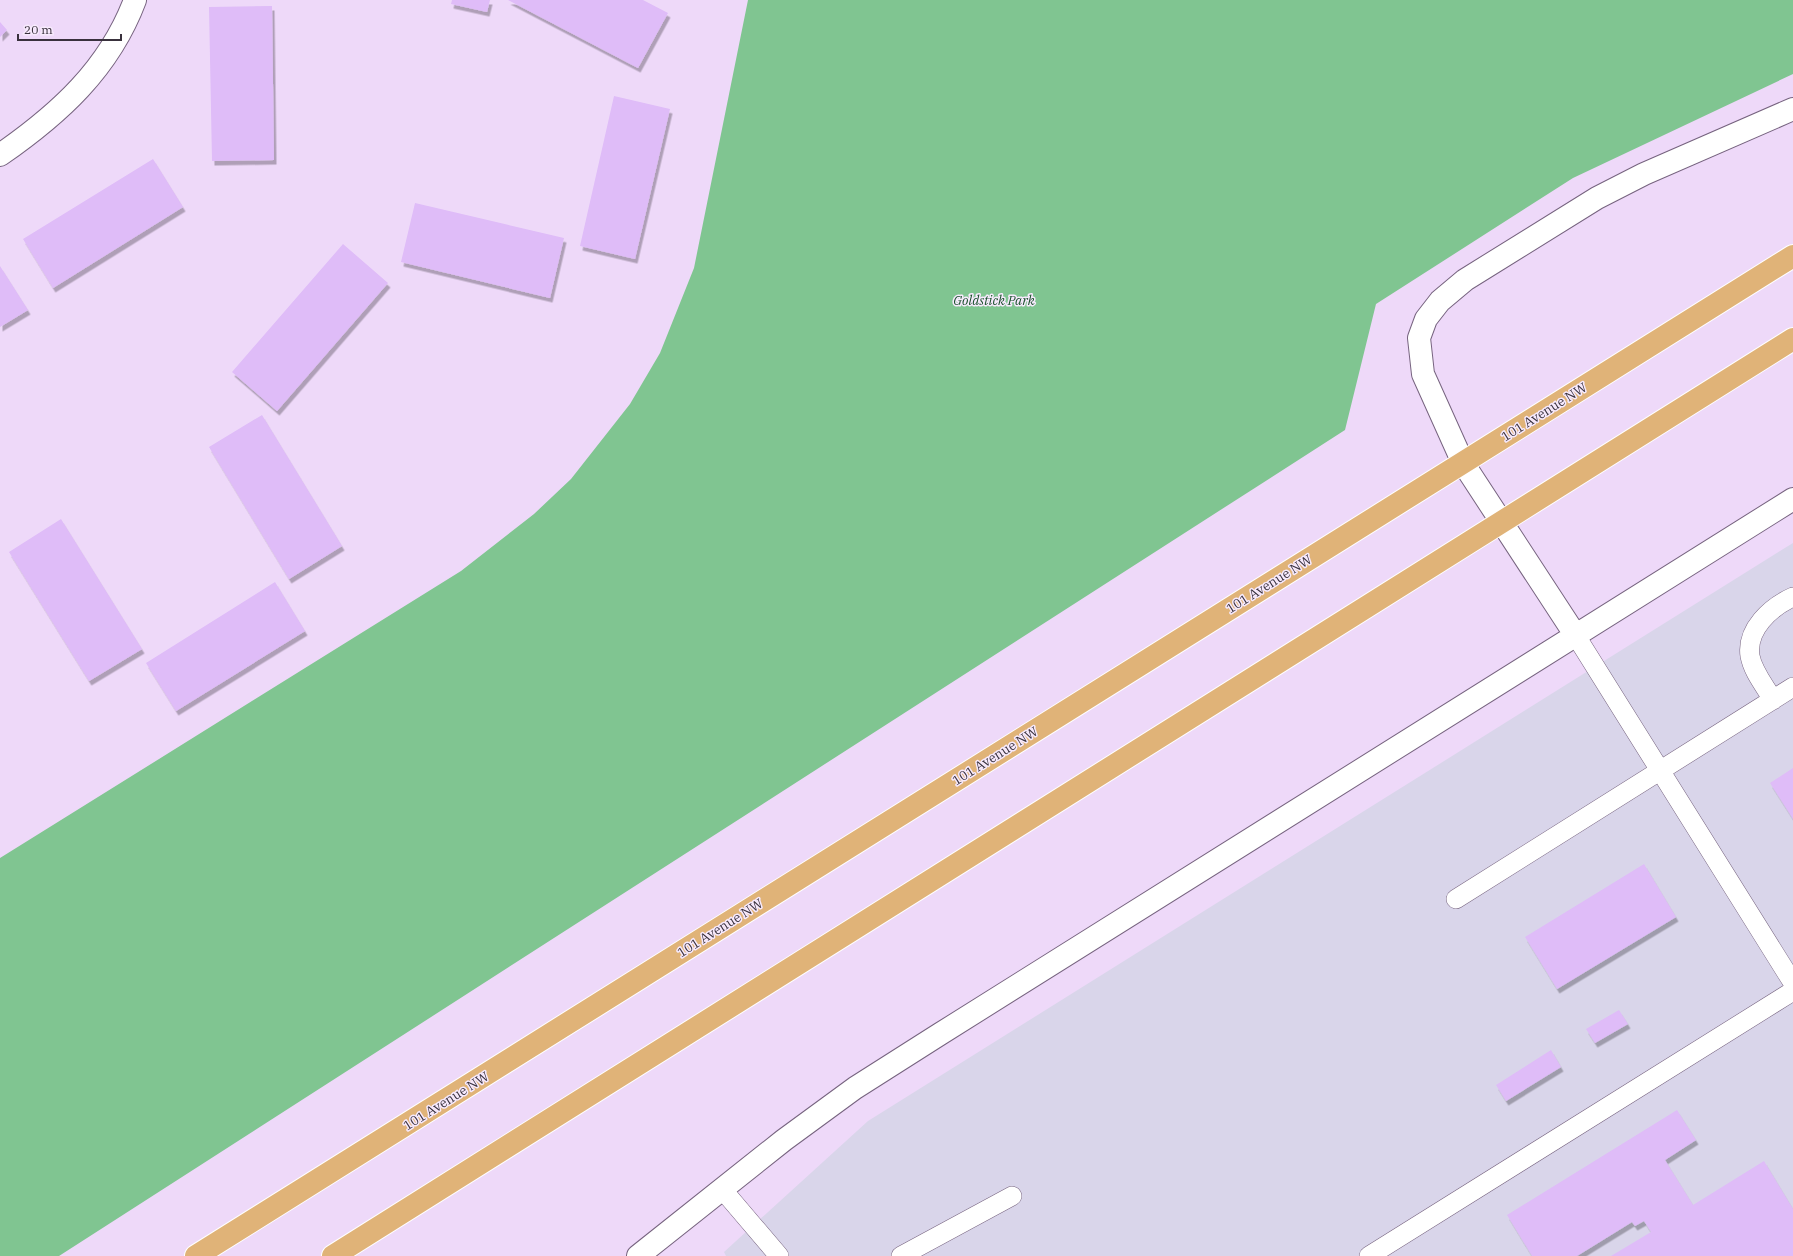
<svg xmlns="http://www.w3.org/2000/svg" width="1793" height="1256" font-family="'IBM Plex Serif',serif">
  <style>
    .industrial { fill: #d9d5ea }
    .green { fill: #80c591 }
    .building { fill: #dfbcf8; filter: url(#shadow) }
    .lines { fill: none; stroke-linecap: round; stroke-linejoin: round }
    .lane-casing { stroke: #76637f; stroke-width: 20 }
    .street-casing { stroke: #76637f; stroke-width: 24 }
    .primary-casing { stroke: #fff; stroke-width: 24 }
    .lane { stroke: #fff; stroke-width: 19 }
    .street { stroke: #fff; stroke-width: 22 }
    .primary { stroke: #e0b378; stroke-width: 22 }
    .labels { text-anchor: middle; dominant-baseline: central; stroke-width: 3; stroke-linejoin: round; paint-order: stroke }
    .park-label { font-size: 13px; font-style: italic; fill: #184f2a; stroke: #f7eafd }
    .street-label { font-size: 13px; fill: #39313d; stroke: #f7eafd }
  </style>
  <defs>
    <filter id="shadow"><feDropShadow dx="2.5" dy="4.5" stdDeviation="0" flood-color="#0004"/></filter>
  </defs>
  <rect width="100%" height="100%" fill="#eed9f9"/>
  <!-- industrial -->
  <path class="industrial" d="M1793 543V1256H726L724 1252 868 1121Z"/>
  <!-- green -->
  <path class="green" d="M748 0H1793V74L1573 178 1376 304 1345 430 59 1256H0V858L461 571 534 514 571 479 630 404 660 353 694 268Z"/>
  <!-- building -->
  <path class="building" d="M452 0H490L487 12 451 4Z
    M508 0H643L668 13 638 68Z
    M272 6 274 160 212 161 209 7Z
    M0 22 7 30 0 37Z
    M614 96 670 109 635 259 580 246Z
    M153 159 183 207 53 288 23 239Z
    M415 203 564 238 550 298 401 262Z
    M343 244 388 283 277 411 232 372Z
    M0 266 28 310 0 327Z
    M262 415 342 546 289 579 209 447Z
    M61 519 142 649 89 681 9 552Z
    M275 582 305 631 176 711 146 663Z
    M1793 768V819L1770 783Z
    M1644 864 1676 917 1557 989 1525 937Z
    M1619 1010 1628 1024 1595 1043 1586 1029Z
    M1551 1050 1561 1067 1506 1101 1496 1085Z
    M1677 1110 1696 1140 1665 1160 1693 1205 1764 1161 1793 1209V1256H1611L1651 1232 1644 1221 1635 1226 1632 1222 1577 1256H1532L1507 1215Z"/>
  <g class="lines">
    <defs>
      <path id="lane" d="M1576 636 1793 983
        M1773 700C1765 686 1753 672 1750 656 1746 629 1771 607 1793 597
        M1456 899 1793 687
        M722 1189 779 1256
        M901 1256 1012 1196
        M1369 1256 1793 991"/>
      <path id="street" d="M0 155C59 114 109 69 135 0
        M1576 636 1463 463 1423 374 1419 338 1426 319 1440 301 1465 280 1597 198 1644 174 1793 109
        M638 1256 784 1140 855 1088 940 1034 1793 499"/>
      <path id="primary" d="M196 1256 1793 256
        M333 1256 1793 339"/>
    </defs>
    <!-- lane casing -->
    <use href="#lane" class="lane-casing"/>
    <!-- street casing -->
    <use href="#street" class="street-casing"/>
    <!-- primary casing -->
    <use href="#primary" class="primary-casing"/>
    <!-- lane -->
    <use href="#lane" class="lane"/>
    <!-- street -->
    <use href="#street" class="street"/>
    <!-- primary -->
    <use href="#primary" class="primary"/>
  </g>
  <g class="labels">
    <!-- park labels -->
    <g class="park-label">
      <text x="994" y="300">Goldstick Park</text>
    </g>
    <!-- street labels -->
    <g class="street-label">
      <text transform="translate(1544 412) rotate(-32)">101 Avenue NW</text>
      <text transform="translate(1269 584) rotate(-32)">101 Avenue NW</text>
      <text transform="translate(995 756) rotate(-32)">101 Avenue NW</text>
      <text transform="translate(720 928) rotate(-32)">101 Avenue NW</text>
      <text transform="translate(446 1101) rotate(-32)">101 Avenue NW</text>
    </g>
  </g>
  <!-- scale -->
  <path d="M18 34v6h103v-6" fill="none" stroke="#39313d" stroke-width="2"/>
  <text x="24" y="34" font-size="12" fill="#39313d" stroke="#f7eafd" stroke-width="3" paint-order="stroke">20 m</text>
</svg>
